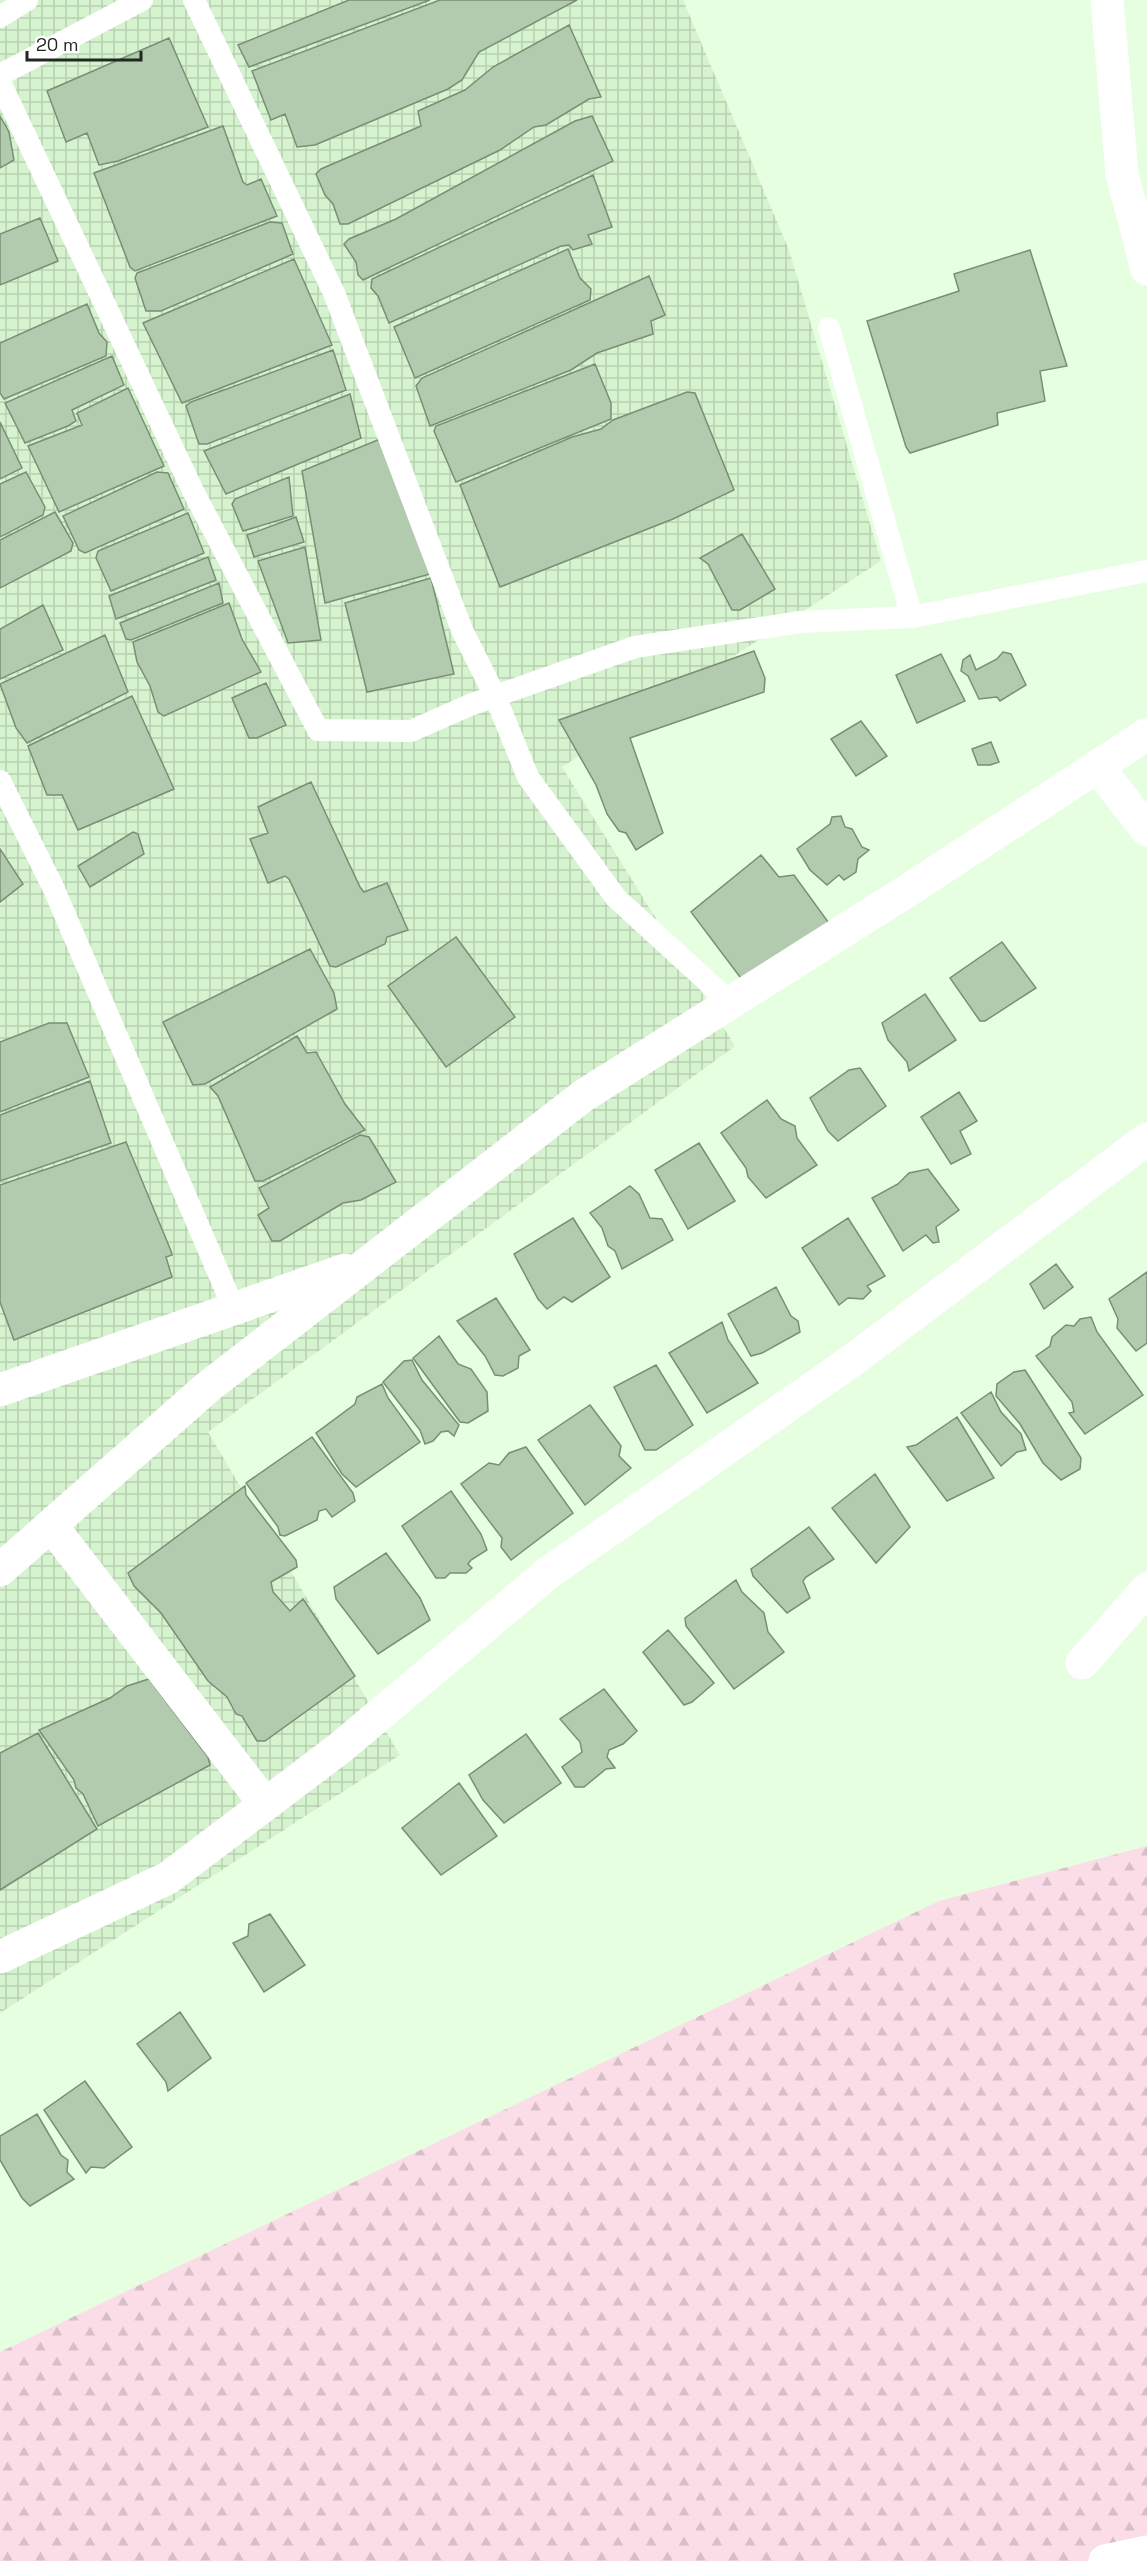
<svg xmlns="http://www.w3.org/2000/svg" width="1147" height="2561" font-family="'Space Grotesk',sans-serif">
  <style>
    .industrial { fill: url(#industrial-grid) }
    .forest { fill: url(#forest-firs) }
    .building { fill: #b2caad; stroke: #788f74; stroke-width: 1.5 }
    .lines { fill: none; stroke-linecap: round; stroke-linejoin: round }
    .lane { stroke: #fff; stroke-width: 22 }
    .street { stroke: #fff; stroke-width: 33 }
    .secondary { stroke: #fff; stroke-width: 33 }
  </style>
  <defs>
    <pattern id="industrial-grid" width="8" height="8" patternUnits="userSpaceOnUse" patternTransform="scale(1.5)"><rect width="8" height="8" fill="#d5f3cf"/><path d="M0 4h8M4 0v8" fill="none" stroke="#b7d0b1"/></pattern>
    <pattern id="forest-firs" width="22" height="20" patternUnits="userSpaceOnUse" patternTransform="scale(1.5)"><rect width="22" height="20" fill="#fbdde8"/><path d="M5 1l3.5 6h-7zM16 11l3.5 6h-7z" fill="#d7bec7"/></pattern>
  </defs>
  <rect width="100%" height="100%" fill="#e6ffe1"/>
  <!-- industrial -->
  <path class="industrial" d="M0 0H683L789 250 881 561 562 767 735 1046 208 1432 400 1755 0 2013Z"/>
  <!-- forest -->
  <path class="forest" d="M1147 1846V2561H0V2352L939 1901Z"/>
  <!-- building -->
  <path class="building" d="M349 0H430L249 67 238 45Z
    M440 0H577L479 52 462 80 448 89 315 145 297 147 285 114 271 120 252 71Z
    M569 25 601 97 589 99 546 125 534 127 500 150 348 224H340L333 204 325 195 316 174 321 169 421 126 418 111 465 90 493 67Z
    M169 38 208 127 118 161 99 165 87 133 66 142 47 91Z
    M0 116 9 132 14 160 0 168Z
    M592 116 613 161 363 280 358 275 356 262 344 244 349 239 396 219 575 121Z
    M223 126 243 182 247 185 261 179 277 216 135 271 130 267 94 173Z
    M593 175 612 227 588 235 592 244 573 250 569 245 561 246 389 323 378 296 371 288 372 279Z
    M40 218 58 261 0 285V234Z
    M270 222 282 223 293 254 161 311H146L135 278 137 273Z
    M568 249 580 278 591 289 590 300 415 378 394 327Z
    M1030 250 1067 366 1040 371 1045 401 997 413 998 425 910 453 906 447 867 321 959 291 954 274Z
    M294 259 332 345 182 403 143 323Z
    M649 276 665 315 651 321 653 334 597 353 571 370 430 426 416 386 422 378Z
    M87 304 99 333 107 342 106 356 4 399 0 393V343Z
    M333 350 346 390 207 444H199L186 406 191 402Z
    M112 356 124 385 72 410 76 421 68 426 25 443 5 403Z
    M595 364 611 403V419L456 482 434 431 436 426Z
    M128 388 164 466 59 512 28 446 82 425 77 413Z
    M687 392 695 393 734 490 673 519 500 587 460 485 572 437 601 429 613 420Z
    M350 394 361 438 226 494 204 451Z
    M0 422 22 468 0 479Z
    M380 439 430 574 325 603 302 471Z
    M26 472 45 507 43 515 0 537V484Z
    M157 472 168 473 184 509 85 553 79 550 63 516Z
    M289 477 293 516 243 531 232 504 235 499Z
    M55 512 73 543 71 551 0 588V540Z
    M188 513 204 553 111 591 96 558 98 551Z
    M296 517 304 542 254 557 247 535Z
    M742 534 775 589 740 610H732L708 564 700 558Z
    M305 547 321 640 288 643 258 561Z
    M208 557 216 580 116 619 109 596Z
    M431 578 454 674 367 692 345 603Z
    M219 583 223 603 131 640 126 639 120 623Z
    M229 603 242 639 261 672 164 716 158 712 150 686 137 662 133 642Z
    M43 605 63 650 0 679V629Z
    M105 635 128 692 27 743 16 728 0 684Z
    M754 651 765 678 764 692 630 738 663 833 636 850 626 833 619 831 607 814 596 785 559 720Z
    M1003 652 1011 654 1026 685 1000 701 997 697 979 699 968 676 961 671 963 660 970 655 976 670 997 659Z
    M941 654 965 701 917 723 896 675Z
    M266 683 286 725 257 738H249L232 698Z
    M132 696 174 789 78 830 62 795H47L28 746Z
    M861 721 887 756 856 776 831 739Z
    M991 742 999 762 990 765H978L972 749Z
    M311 782 360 887 364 892 387 883 408 930 387 937 385 944 336 967 330 966 289 879 285 876 268 883 250 839 268 833 258 807Z
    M841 816 845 827 852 829 862 847 869 850 858 859 856 872 844 880 839 875 827 885 810 870 797 849 830 824 832 817Z
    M133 832 138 834 144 854 90 887 78 866Z
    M0 849 23 884 0 902Z
    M761 855 779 877 794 875 831 926 743 981 691 912Z
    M456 937 515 1017 446 1067 388 986Z
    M1002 942 1036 988 985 1021H980L950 978Z
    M310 949 334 993 337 1009 205 1084 193 1085 163 1022Z
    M925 994 956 1040 909 1071 907 1062 888 1040 882 1023Z
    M49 1023H67L89 1077 0 1112V1042Z
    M297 1036 307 1053 316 1052 345 1104 365 1130 263 1181H255L218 1096 210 1087Z
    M860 1068 886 1106 838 1141 828 1131 810 1098 849 1070Z
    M90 1081 111 1143 0 1181V1115Z
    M959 1092 977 1121 960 1131 971 1154 951 1164 921 1117Z
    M767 1100 781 1119 795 1126 797 1138 817 1165 766 1198 748 1177 746 1168 721 1133Z
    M360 1135 369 1137 396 1182 361 1200 343 1203 280 1241H272L258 1215 269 1208 259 1188Z
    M126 1142 171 1251 172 1255 166 1257 172 1277 14 1340 0 1302V1185Z
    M699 1143 735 1201 688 1229 655 1170Z
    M928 1169 959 1210 936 1227 939 1242 933 1243 926 1235 903 1251 872 1198 898 1184 909 1173Z
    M630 1186 639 1194 650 1218 662 1219 673 1240 622 1269 615 1251 608 1246 602 1228 590 1213Z
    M573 1218 610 1277 572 1302 564 1297 547 1309 538 1299 514 1254Z
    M848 1218 885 1276 867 1286 871 1291 863 1299 848 1298 839 1305 802 1248Z
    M1056 1264 1073 1287 1044 1309 1030 1284Z
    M1147 1272V1343L1136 1351 1117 1328 1118 1319 1109 1299Z
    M776 1287 791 1316 798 1321 800 1332 762 1353 751 1356 728 1314Z
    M496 1298 530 1350 519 1356 518 1368 503 1376 495 1375 485 1356 457 1321Z
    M1091 1317 1097 1332 1143 1395 1085 1434 1069 1413 1074 1412 1072 1402 1036 1356 1050 1346 1052 1337 1066 1325 1074 1326 1080 1319Z
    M722 1322 728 1340 758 1383 707 1413 669 1353Z
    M439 1336 458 1364 471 1369 487 1392 488 1411 468 1423 460 1422 413 1358Z
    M412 1360 422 1380 459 1425 454 1436 448 1431 441 1432 433 1441 425 1444 420 1430 383 1382 404 1361Z
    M656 1365 693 1425 656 1450H645L614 1387Z
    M1025 1370 1081 1458 1080 1469 1061 1480 1043 1463 1020 1424 996 1396 997 1384 1014 1372Z
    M382 1384 388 1398 420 1442 356 1487 342 1474 316 1433 355 1404 357 1397Z
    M991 1392 1001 1412 1021 1434 1026 1450 1017 1452 1001 1466 961 1413Z
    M590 1405 621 1446 619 1456 631 1468 585 1505 538 1440Z
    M957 1417 994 1478 947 1501 907 1447 916 1445Z
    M312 1437 353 1493 355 1501 332 1517 326 1509 319 1511 317 1520 285 1536 280 1535 278 1527 246 1483Z
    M526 1447 573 1513 511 1560 501 1547 502 1538 461 1484 489 1463 499 1465 509 1453Z
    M875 1474 910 1527 876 1563 832 1508Z
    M245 1486 246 1495 296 1560 297 1567 271 1582 273 1592 290 1611 303 1599 355 1676 265 1741H257L242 1716 236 1714 227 1697 208 1681 161 1613 134 1586 128 1573Z
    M451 1491 481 1534 487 1550 471 1560 468 1564 472 1568 466 1573H450L445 1578H436L402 1526Z
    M809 1527 834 1559 806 1577 803 1581 810 1598 787 1613 753 1576 751 1569Z
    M386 1553 420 1598 430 1620 378 1654 336 1599 334 1587Z
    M736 1580 742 1592 764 1613 768 1632 784 1652 734 1689 686 1626 685 1618Z
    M668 1630 714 1683 692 1702 684 1705 643 1652Z
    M149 1679 208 1757 210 1765 98 1826 83 1794 76 1788 74 1780 39 1730 110 1698 127 1686Z
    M604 1689 637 1731 623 1744 609 1750 607 1757 615 1768 606 1769 584 1787H575L562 1767 582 1752 580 1742 560 1719Z
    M38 1733 97 1829 0 1890V1753Z
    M526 1734 561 1783 504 1823 483 1800 469 1775Z
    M459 1783 497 1836 441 1875 402 1828Z
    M270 1914 305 1965 264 1992 233 1943 248 1936 249 1924Z
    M180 2012 211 2058 168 2091 166 2082 137 2044Z
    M85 2081 132 2147 104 2168 91 2167 86 2173 44 2110Z
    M37 2114 61 2155 68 2160 67 2172 74 2179 30 2206 22 2198 0 2160V2136Z"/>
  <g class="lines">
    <!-- lane -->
    <path class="lane" d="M194 0 334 293 462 630 495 696 528 777 616 898 731 1003
      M0 17 27 0
      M0 75 142 0
      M0 82 193 491 318 730 411 731 470 705 635 647 800 622 912 617 1147 571
      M829 328 912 617
      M0 781 53 887 234 1309"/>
    <!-- street -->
    <path class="street" d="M1097 766 1147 830
      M0 1390 345 1270
      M51 1525 265 1804
      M0 1570 209 1386 583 1096 907 891 1147 734
      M1082 1663 1147 1589
      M0 1957 168 1878 340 1748 548 1573 850 1362 1147 1139
      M1105 2561 1147 2552"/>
    <!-- secondary -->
    <path class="secondary" d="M1107 0 1122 174 1147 269"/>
  </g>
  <!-- scale -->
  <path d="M27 51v9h114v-9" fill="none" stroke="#20291f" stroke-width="3"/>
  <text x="36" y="51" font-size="18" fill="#20291f" stroke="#ffffff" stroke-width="4.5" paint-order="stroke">20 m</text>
</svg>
